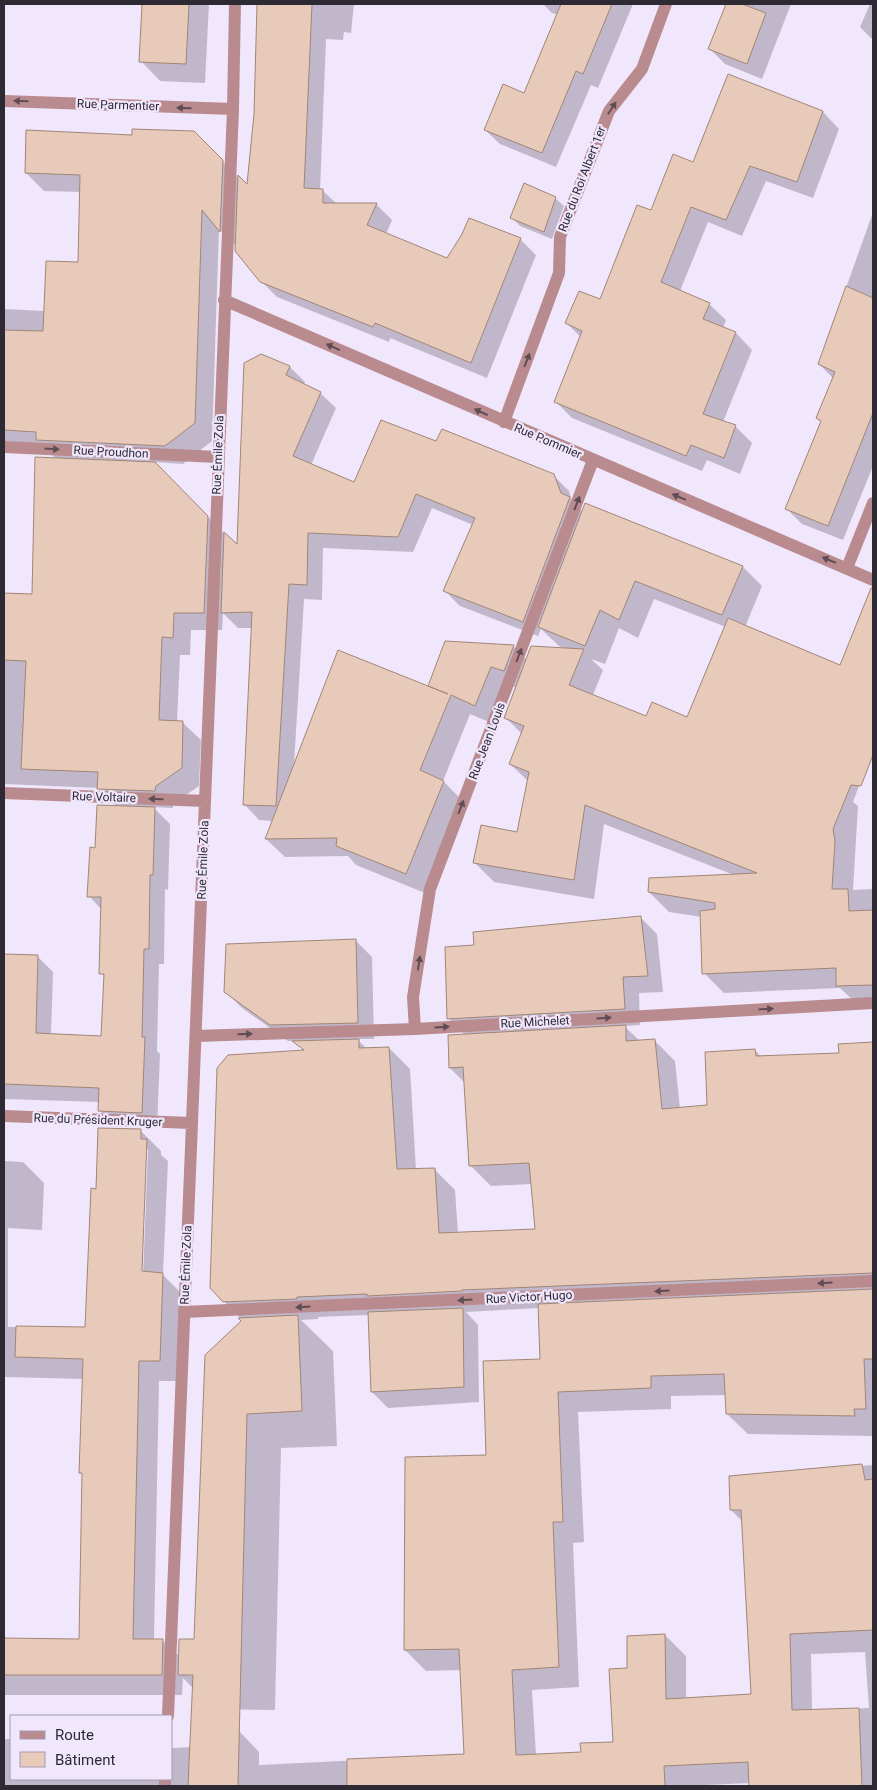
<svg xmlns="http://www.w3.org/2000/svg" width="877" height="1790" font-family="Roboto,sans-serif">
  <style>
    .shadow { fill: #0003; fill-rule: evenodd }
    .building { fill: #e8caba; stroke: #a18576 }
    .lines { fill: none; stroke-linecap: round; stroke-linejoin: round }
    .street { stroke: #ba8b8e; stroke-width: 12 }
    .oneway { fill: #5f4c54 }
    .labels { text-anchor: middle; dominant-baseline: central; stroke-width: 4.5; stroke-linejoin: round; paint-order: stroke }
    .street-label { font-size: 12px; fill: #2e2a34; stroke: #f0e7fd }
  </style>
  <rect width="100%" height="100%" fill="#f0e7fd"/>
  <!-- shadow -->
  <path class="shadow" d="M143 4H209L205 83 160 81 141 61Z
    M259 4H354L351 33 344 32 343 40 326 39 320 190H322L337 204H376L392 220 386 234 447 260 520 239 536 255 487 378 390 338 389 342 277 297 261 281 237 247 219 229 212 441 183 464 153 462 238 547 245 364 290 367 305 382 304 385 320 393 336 408 311 465 354 484 437 443 553 475 569 491 572 501 583 512 743 567 762 586 745 627 865 688 859 786 853 802 858 806 853 890 873 889V1005H858L840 988 724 993 704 973 702 917 669 912 649 892 734 875 604 824 594 899 494 882 474 862 518 833 528 781 510 764 522 734 506 718 517 688 510 685 494 724 470 714 443 781 463 801 425 893 356 865 348 856 285 857 266 839 273 821 259 820 244 804 253 628H238L223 613 222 630H191L190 655H180L177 722 183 723 201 740 199 786 173 804V808L153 807 170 824 168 890 165 889 164 964H159L157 1051 160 1054 157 1128 115 1126 100 1111V1102L4 1099V955L37 956 53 972 51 1035 102 1037 105 977 101 973 102 910 89 896 96 849 117 807 99 788 4 784V594L34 596 56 459 46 448 4 447V309L45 311 79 263 81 192 44 191 26 173 133 136 193 132 248 187 255 114ZM432 508 473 525 445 591 460 606 538 636 541 629 559 646 566 649 527 660 513 646 429 685 434 690 294 765 304 599 322 600 323 548 413 552ZM654 599 726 627 687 719 647 717 593 695 603 670 591 659 605 664 619 628 638 638Z
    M543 4H633L598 88 591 85 556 167 500 144 485 130 525 95 558 15 552 13Z
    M727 4H791L762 79 725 64 710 49Z
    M870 4H873V40L860 27Z
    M728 75 823 112 839 129 813 198 766 181 742 236 708 222 680 291 709 304 726 320 723 328 736 333 752 350 723 422 735 426 752 443 740 474 707 460 702 471 572 418 555 401 581 337 566 323 601 301 652 212 694 164Z
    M555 198 564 206 552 239 520 226 512 218Z
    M873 212V466L843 540 802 524 787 509 821 422 817 418 833 378 819 364Z
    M867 600 873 602V663H871Z
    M641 918 657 934 663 992 639 993 640 1025 624 1026 640 1041 654 1040 675 1061 680 1109 708 1107 755 1050 761 1057 840 1054V1045L873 1043V1436L748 1434 727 1414 726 1395 671 1396V1409L578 1412 584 1542 573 1543 579 1687 532 1690 536 1755 582 1753 614 1743 628 1669 665 1635 686 1656V1699L752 1695 743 1522 731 1510 730 1477 873 1465V1786H750V1783L684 1786H4V1739H11V1779H171V1748L191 1747 239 1731 259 1752V1765L465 1755 461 1670 426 1671 405 1650 487 1456 541 1360 539 1308 466 1312 478 1325 479 1402 388 1408 372 1392 369 1315 318 1317V1319L301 1320 333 1351 337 1446 281 1448 275 1710 214 1709 183 1678 182 1695H4V1640H81L83 1475 80 1473 84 1379 4 1377V1161L23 1162 44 1183 42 1230 8 1228V1327L87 1328 98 1190 140 1130 161 1151V1155L168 1161 163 1275 183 1295 180 1381H159L154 1640H162L180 1657 195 1640 243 1321 211 1288 304 1051 294 1041H288L242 1008 225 991 356 941 372 957 374 1039H357L367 1049 389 1048 410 1069 416 1170 434 1169 455 1190 458 1234 537 1231 532 1184 491 1186 470 1165 465 1083 450 1068 466 1036 448 1018 476 946ZM146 1149H148L143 1278H141ZM865 1652 869 1708 812 1710 811 1654Z"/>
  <!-- building -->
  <path class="building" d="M142 4H189L186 64 139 62Z
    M257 4H312L304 188 323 189V203H377L367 225 447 258 462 234 469 218 521 238 471 363 375 323 373 327 260 282 235 251 238 175 247 184 254 114Z
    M561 4H612L583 74 576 71 542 153 484 130 503 84 524 93Z
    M726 4H742L766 13 747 64 708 49Z
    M728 74 823 111 797 182 750 166 726 220 691 207 661 282 710 303 703 319 736 332 703 414 736 425 724 458 691 445 686 456 554 402 582 331 565 323 579 291 600 299 637 205 651 210 673 154 693 162Z
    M132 129 194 131 223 160 220 232 202 210 195 423 165 446 36 440V432L4 430V330L43 331 46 261 78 262 80 175 25 173 26 130 132 135Z
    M524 183 556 197 544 232 510 218Z
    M846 286 873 298V413L828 526 785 509 821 421 816 418 835 372 818 364Z
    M261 354 290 366 286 375 321 392 293 456 354 482 381 420 436 441 442 429 554 474 561 493 570 497 523 622 443 591 475 518 416 494 398 537 308 533 307 585 289 584 276 806 243 805 252 612 221 613 224 532 237 544 244 363Z
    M35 457 155 462 208 516 204 613H174L173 638 162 637 159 720 183 721 182 768 156 786 155 791 97 789 98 772 21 769 26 661 4 660V593L32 594Z
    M585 503 743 566 722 615 635 581 619 620 600 610 585 646 538 627Z
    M871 588H873V755L861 786 851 785 833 829 835 841 832 889H848L849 911 873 910V985L836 986V968L702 974 700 911 715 909V903L648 892 649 878 757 873 585 805 574 880 473 863 481 825 517 832 529 772 509 764 524 726 504 718 531 646 584 649 569 685 646 716 652 702 687 717 728 618 840 665Z
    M445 641 514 645 504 671 491 667 475 706 451 695 420 770 444 781 406 874 336 846 337 838 265 839 338 650 448 694 428 686Z
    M97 805 155 807 153 875H150L149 949H144L142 1037H145L142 1113 98 1111 99 1088 4 1084V954L38 955 36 1033 101 1036 104 974H99L101 897H87L90 847 95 848Z
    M641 916 648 976 623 977 625 1009 447 1019 445 947 474 945 473 932Z
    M356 939 358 1023 270 1025 224 992 226 944Z
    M626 1025V1041L655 1039 662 1109 707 1105 705 1052 755 1049 756 1056 839 1053 838 1044 873 1042V1273L462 1290V1291L367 1296V1294L297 1297V1299L223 1302 210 1288 217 1068 228 1055 304 1050 292 1041 359 1039V1048L389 1047 397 1169 435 1168 439 1233 535 1229 529 1163 469 1166 463 1067 449 1068 448 1035Z
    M98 1128 141 1129V1139H147L142 1271 163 1273 160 1361H139L133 1639H163L162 1675H4V1638L79 1639 82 1473H79L83 1359 15 1357 16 1326 85 1327 91 1188 96 1189Z
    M873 1289V1359H864L866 1409H854L855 1416 726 1414 724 1374 651 1376V1388L558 1392 563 1522H553L559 1667 512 1670 516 1755 581 1752 580 1743 613 1742 609 1669 627 1668V1636L665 1634 666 1699 751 1694 741 1510H730L729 1476 862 1464 865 1480 873 1479V1630L790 1634 792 1710 859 1708 862 1786H749L748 1762 664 1766 665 1786H347V1759L464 1754 459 1649 404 1650 405 1457 486 1455 483 1361 540 1359 538 1304Z
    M463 1308 464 1387 371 1392 368 1312Z
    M298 1315 302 1411 247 1414 238 1786H188L193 1675H178L179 1639H194L205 1355 241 1321 238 1318Z"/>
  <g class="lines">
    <!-- street -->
    <path class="street" d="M4 101 233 109
      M224 300 873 580
      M504 422 559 273 560 237 609 111 642 69 666 4
      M4 447 218 457
      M847 568 873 503
      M4 793 205 801
      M415 1029 413 997 430 889 593 460
      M196 1036 415 1029 873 1003
      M4 1116 192 1123
      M184 1312 873 1281
      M168 1716 233 109 235 4
      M165 1786V1779"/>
  </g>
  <!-- one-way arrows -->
  <defs><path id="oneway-solid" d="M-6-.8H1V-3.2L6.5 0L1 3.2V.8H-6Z" transform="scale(1.25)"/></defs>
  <g class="oneway">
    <use href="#oneway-solid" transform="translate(21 101) rotate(-178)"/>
    <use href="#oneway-solid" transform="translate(184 108) rotate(-178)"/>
    <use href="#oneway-solid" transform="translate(612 108) rotate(-57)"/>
    <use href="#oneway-solid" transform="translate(333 347) rotate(-156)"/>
    <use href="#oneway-solid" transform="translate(527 360) rotate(-69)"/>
    <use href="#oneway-solid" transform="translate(481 412) rotate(-156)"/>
    <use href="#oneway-solid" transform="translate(52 449) rotate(3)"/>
    <use href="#oneway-solid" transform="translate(679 497) rotate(-157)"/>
    <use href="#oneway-solid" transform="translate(577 503) rotate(-69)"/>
    <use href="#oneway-solid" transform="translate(829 560) rotate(-157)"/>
    <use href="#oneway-solid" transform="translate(519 655) rotate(-69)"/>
    <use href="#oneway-solid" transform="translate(156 799) rotate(-178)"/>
    <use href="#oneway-solid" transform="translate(461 807) rotate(-69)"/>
    <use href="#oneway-solid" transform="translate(419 963) rotate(-81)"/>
    <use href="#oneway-solid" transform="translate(766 1009) rotate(-3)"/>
    <use href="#oneway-solid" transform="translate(604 1018) rotate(-3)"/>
    <use href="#oneway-solid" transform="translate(442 1027) rotate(-3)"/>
    <use href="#oneway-solid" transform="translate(245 1034) rotate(-2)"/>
    <use href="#oneway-solid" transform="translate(825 1283) rotate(177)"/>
    <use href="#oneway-solid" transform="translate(662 1291) rotate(177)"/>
    <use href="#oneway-solid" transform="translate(465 1300) rotate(177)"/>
    <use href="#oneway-solid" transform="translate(303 1307) rotate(177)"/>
  </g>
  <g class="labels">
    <!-- street labels -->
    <g class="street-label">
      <text transform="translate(118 105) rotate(2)">Rue Parmentier</text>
      <text transform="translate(582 179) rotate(-69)">Rue du Roi Albert 1er</text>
      <text transform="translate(548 441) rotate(23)">Rue Pommier</text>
      <text transform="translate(111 452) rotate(3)">Rue Proudhon</text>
      <text transform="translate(218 455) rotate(-88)">Rue Émile Zola</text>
      <text transform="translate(487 741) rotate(-69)">Rue Jean Louis</text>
      <text transform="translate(104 797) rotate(2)">Rue Voltaire</text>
      <text transform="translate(203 860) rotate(-88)">Rue Émile Zola</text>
      <text transform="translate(535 1022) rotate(-3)">Rue Michelet</text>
      <text transform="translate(98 1120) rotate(2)">Rue du Président Kruger</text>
      <text transform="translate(186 1265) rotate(-88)">Rue Émile Zola</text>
      <text transform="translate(529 1297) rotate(-3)">Rue Victor Hugo</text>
    </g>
  </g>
  <!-- border -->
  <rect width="877" height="1790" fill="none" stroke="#2e2a34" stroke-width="10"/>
  <!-- legend -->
  <rect x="10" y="1715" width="162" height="65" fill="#f0e7fd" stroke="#a29bad"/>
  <rect x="20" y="1731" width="25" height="8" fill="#ba8b8e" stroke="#a29bad"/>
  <text x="55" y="1740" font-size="15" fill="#2e2a34">Route</text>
  <rect x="20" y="1752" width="25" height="15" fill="#e8caba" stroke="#a29bad"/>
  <text x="55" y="1765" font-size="15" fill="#2e2a34">Bâtiment</text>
</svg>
